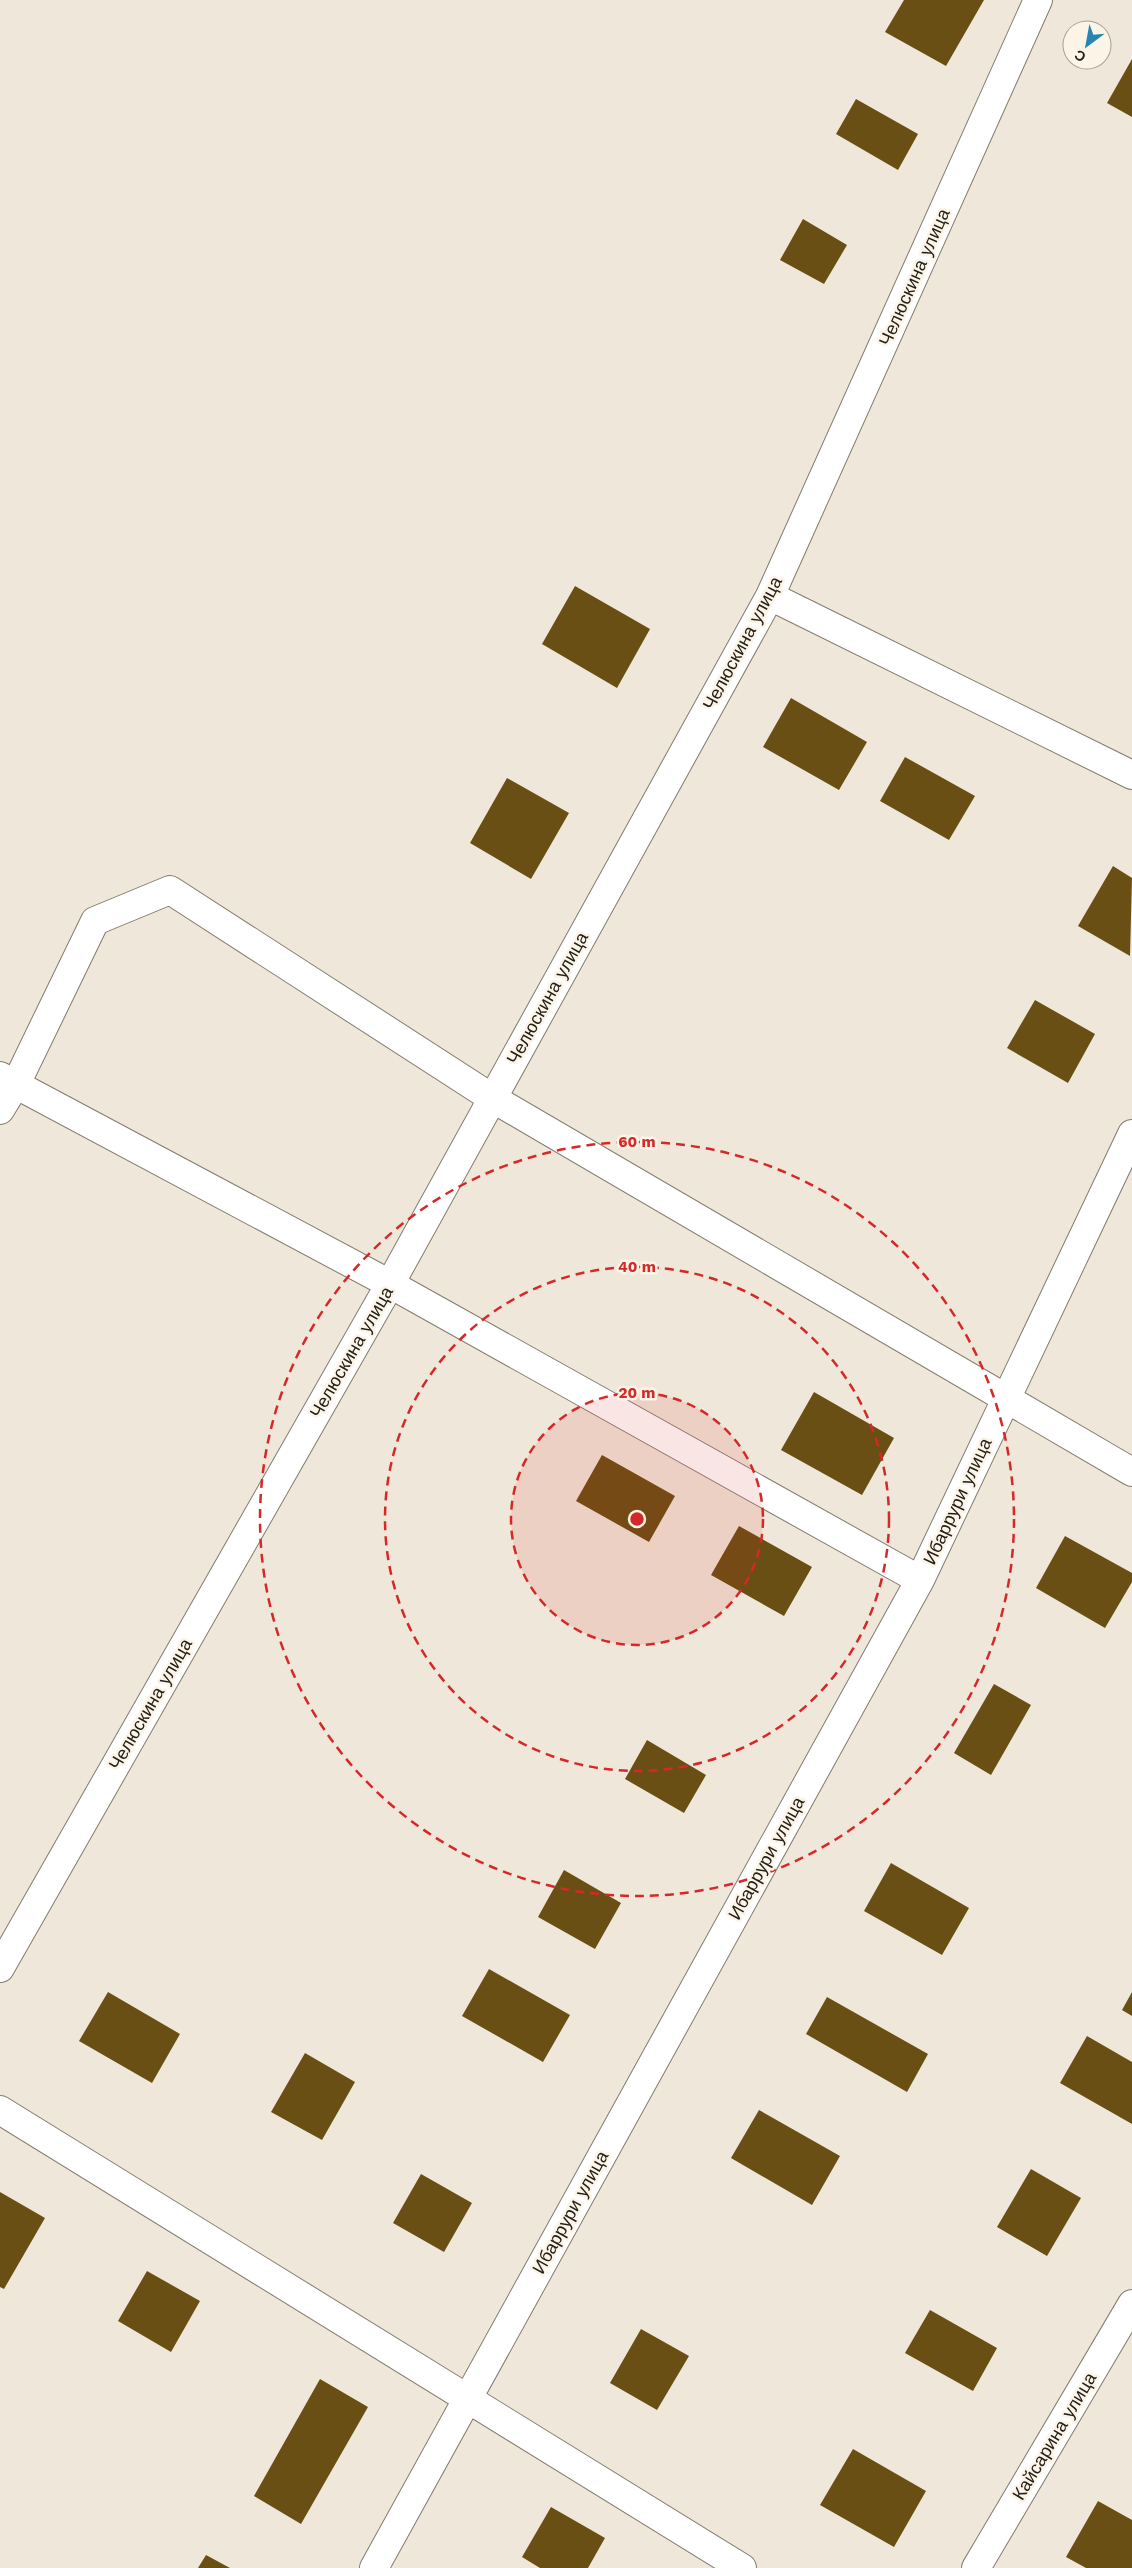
<svg xmlns="http://www.w3.org/2000/svg" width="1132" height="2568" font-family="'Work Sans',sans-serif">
  <style>
    .building { fill: #694f13 }
    .lines { fill: none; stroke-linecap: round; stroke-linejoin: round }
    .minor-casing { stroke: #827b6f; stroke-width: 30 }
    .minor { stroke: #fff; stroke-width: 28 }
    .ring { fill: none; stroke: #d62828; stroke-width: 2.5; stroke-dasharray: 9 6 }
    .labels { text-anchor: middle; dominant-baseline: central; stroke-width: 5; stroke-linejoin: round; paint-order: stroke }
    .street-label { font-size: 18px; fill: #22201b; stroke: #fcf5e7 }
    .centre { fill: #d62828; stroke: #fcf5e7; stroke-width: 2.5 }
    .ring-label { font-size: 15px; text-anchor: middle; font-weight: bold; fill: #d62828; stroke: #fcf5e7; stroke-width: 5; stroke-linejoin: round; paint-order: stroke }
  </style>
  <rect width="100%" height="100%" fill="#efe8da"/>
  <!-- building -->
  <path class="building" d="M904 0H984L946 66 885 32Z
    M1132 59V117L1107 103Z
    M856 99 918 134 898 170 836 134Z
    M803 219 847 245 824 284 780 260Z
    M575 586 650 629 617 688 542 644Z
    M791 698 867 742 839 790 763 747Z
    M905 757 975 796 949 840 880 801Z
    M507 778 569 813 531 879 470 843Z
    M1113 866 1132 878 1130 956 1078 926Z
    M1035 1000 1095 1034 1068 1083 1007 1048Z
    M814 1392 894 1438 862 1495 781 1450Z
    M602 1455 675 1496 649 1542 576 1501Z
    M739 1526 812 1567 784 1616 711 1575Z
    M1065 1536 1132 1573V1582L1105 1628 1036 1588Z
    M994 1684 1031 1705 991 1775 954 1753Z
    M647 1740 706 1775 684 1813 625 1779Z
    M891 1863 969 1908 942 1955 864 1911Z
    M564 1870 621 1903 595 1949 538 1917Z
    M489 1969 570 2015 543 2062 462 2016Z
    M108 1992 180 2034 152 2083 79 2041Z
    M1132 1992V2016L1122 2010Z
    M827 1997 928 2054 907 2092 806 2034Z
    M1087 2036 1132 2062V2124L1060 2083Z
    M305 2053 355 2082 322 2140 271 2112Z
    M759 2110 840 2156 812 2205 731 2158Z
    M1031 2169 1081 2198 1047 2256 997 2227Z
    M421 2174 472 2203 444 2252 393 2223Z
    M0 2192 45 2218 4 2289 0 2287Z
    M147 2271 200 2301 171 2352 118 2321Z
    M930 2310 997 2348 973 2391 905 2353Z
    M641 2329 689 2356 657 2410 610 2383Z
    M320 2379 368 2407 301 2524 254 2496Z
    M853 2449 926 2491 894 2547 820 2505Z
    M1098 2501 1132 2520V2568H1086L1066 2557Z
    M551 2507 605 2538 588 2568H540L522 2557Z
    M206 2555 230 2568H198Z"/>
  <g class="lines">
    <defs>
      <path id="minor" d="M770 596 1132 775
        M0 1076 390 1284 920 1580
        M0 1110 16 1084 95 921 170 890 492 1098 1132 1472
        M0 1968 390 1284 770 596 1038 0
        M0 2110 742 2568
        M374 2568 920 1580 1132 1134
        M976 2568 1132 2304"/>
    </defs>
    <!-- minor casing -->
    <use href="#minor" class="minor-casing"/>
    <!-- minor -->
    <use href="#minor" class="minor"/>
  </g>
  <!-- distance rings -->
  <circle cx="637" cy="1519" r="126" fill="#d62828" fill-opacity=".12"/>
  <g class="ring">
    <circle cx="637" cy="1519" r="126"/>
    <circle cx="637" cy="1519" r="252"/>
    <circle cx="637" cy="1519" r="377"/>
  </g>
  <g class="labels">
    <!-- street labels -->
    <g class="street-label">
      <text transform="translate(914 277) rotate(-66)">Челюскина улица</text>
      <text transform="translate(742 643) rotate(-62)">Челюскина улица</text>
      <text transform="translate(547 998) rotate(-61)">Челюскина улица</text>
      <text transform="translate(351 1352) rotate(-60)">Челюскина улица</text>
      <text transform="translate(957 1501) rotate(-65)">Ибаррури улица</text>
      <text transform="translate(150 1704) rotate(-60)">Челюскина улица</text>
      <text transform="translate(766 1858) rotate(-61)">Ибаррури улица</text>
      <text transform="translate(570 2212) rotate(-61)">Ибаррури улица</text>
      <text transform="translate(1054 2436) rotate(-59)">Кайсарина улица</text>
    </g>
  </g>
  <circle cx="637" cy="1519" r="8" class="centre"/>
  <g class="ring-label">
    <text x="637" y="1147">60 m</text>
    <text x="637" y="1272">40 m</text>
    <text x="637" y="1398">20 m</text>
  </g>
  <!-- north arrow -->
  <g transform="translate(1087 45) rotate(212)"><circle r="24" fill="#fcf5e7" stroke="#a5a095"/>
  <path d="M0-4L9 19L0 12L-9 19Z" fill="#2685b1"/>
  <text y="-8" font-size="14" font-weight="bold" text-anchor="middle" fill="#22201b">С</text>
  </g>
</svg>
